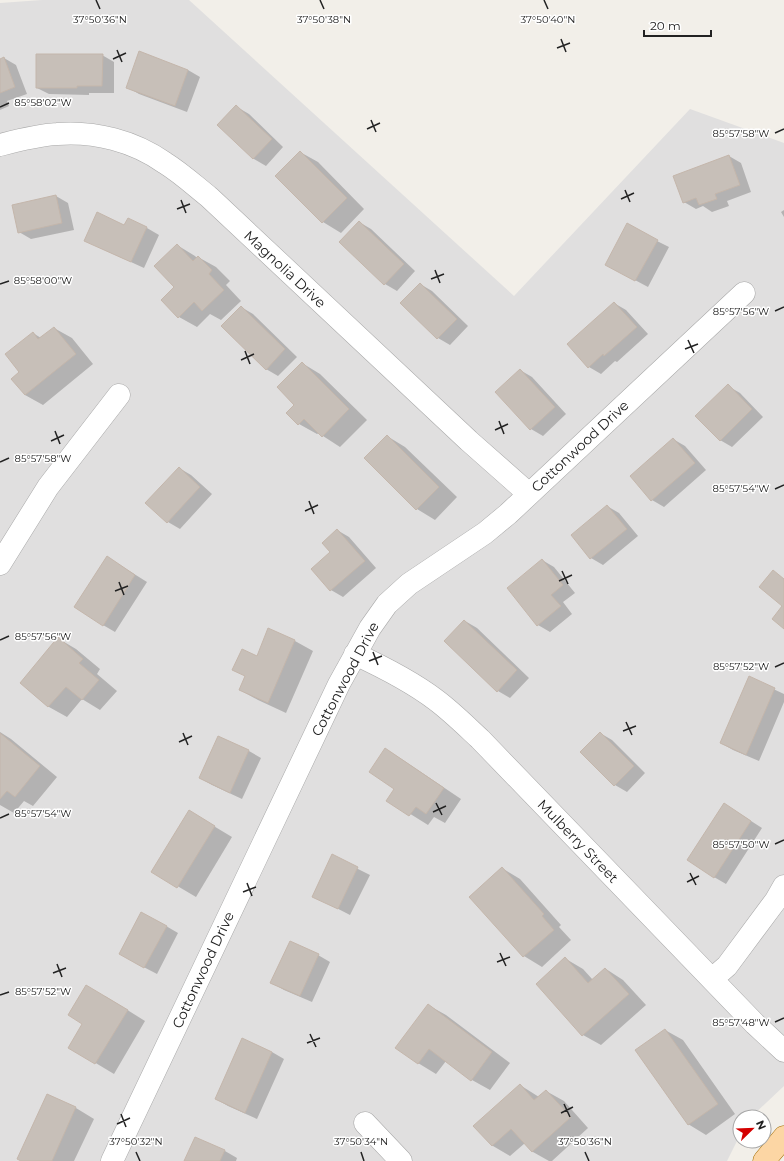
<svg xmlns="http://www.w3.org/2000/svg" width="784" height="1161" font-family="Montserrat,sans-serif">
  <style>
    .residential { fill: #e0dfdf }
    .shadow { fill: #0003 }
    .building { fill: #c7bfb8; stroke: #c4b6ab }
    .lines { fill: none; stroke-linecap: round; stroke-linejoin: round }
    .minor-casing { stroke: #a9a9a9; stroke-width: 23 }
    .major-casing { stroke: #a06b00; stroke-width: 23 }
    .minor { stroke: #fff; stroke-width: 22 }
    .major { stroke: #fcd6a4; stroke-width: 22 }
    .ticks { fill: none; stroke: #222; stroke-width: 1.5 }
    .labels { text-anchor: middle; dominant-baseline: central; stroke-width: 3; stroke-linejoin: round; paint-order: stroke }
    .street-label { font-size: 14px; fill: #222; stroke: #fff }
    .ticks-label { font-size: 10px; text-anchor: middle; fill: #222; stroke: #fff; stroke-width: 3; stroke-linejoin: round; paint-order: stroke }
  </style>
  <rect width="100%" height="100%" fill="#f2efe9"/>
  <!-- residential -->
  <path class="residential" d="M42 0H189L514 296 690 109 784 143V1086L751 1117H740V1135L727 1161H0V3Z"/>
  <!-- shadow -->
  <path class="shadow" d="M102 55 114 62V93H89V95L49 94 37 88Z
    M4 58 16 65 27 94 7 101 9 106 0 110V60Z
    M188 70 200 77 187 112 139 94 127 87Z
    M237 107 249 114 283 147 266 166 254 159 219 125Z
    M300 152 318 162 364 209 341 233 323 222 277 176Z
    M729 156 741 163 751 192 727 201 729 206 712 212 703 206 696 209 684 202Z
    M56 196 68 203 74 230 31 239 19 232Z
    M784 210V217L781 212Z
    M359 222 371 229 415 271 397 291 385 284Z
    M125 226 147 228 159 235 144 268 98 247Z
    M657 241 669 247 648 287 618 271Z
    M177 245 195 256 197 258 198 257 216 267 230 281 226 285 241 301 221 320 210 314 197 327 179 317 176 287Z
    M420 284 432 291 468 326 450 345 438 338Z
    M614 303 626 310 648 334 617 362 615 361 601 374 589 367Z
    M241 307 253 314 297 357 278 376 266 369Z
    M54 328 72 338 93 364 43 405 25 395 21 372 33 333 41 338Z
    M302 363 320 374 367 420 340 447 323 436 319 433 317 434 299 424 296 405Z
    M520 370 532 377 566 414 543 436 531 429Z
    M728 386 740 393 763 417 732 447 720 440Z
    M387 436 405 447 457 497 435 520 417 509 365 458Z
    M673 439 685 446 706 470 664 507 652 500Z
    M179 468 191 475 212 494 180 529 168 522 147 503Z
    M607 506 619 513 638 536 603 565 591 558Z
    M337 530 349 537 376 568 343 597 331 590 313 569 332 552Z
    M107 557 147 582 115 632 103 625Z
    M542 560 554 567 575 593 563 602 572 614 550 632 538 625Z
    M465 621 477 628 529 678 510 698 498 691Z
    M269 630 295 641 313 651 286 713 258 700 240 690 257 657Z
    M59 639 76 649 100 669 97 674 117 691 100 710 82 699 67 717 49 707 21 683Z
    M750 678 784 694V702L759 761 733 750 721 743Z
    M0 732 11 739 57 777 33 806 24 801 14 813 0 805Z
    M600 733 612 740 645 773 627 792 615 785 581 752Z
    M219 737 249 751 261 758 242 799 212 785 200 778Z
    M385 749 403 760 461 799 445 823 434 817 428 825 388 800 395 789Z
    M737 812 762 828 726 884 714 877Z
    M207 822 232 837 196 897 152 871Z
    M332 856 370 875 350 915 313 896Z
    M502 868 520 879 561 925 559 927 571 940 542 967 524 956 471 897Z
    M166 926 178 933 157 974 132 961Z
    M318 955 330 962 312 1002 284 990 272 983Z
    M566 959 583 969 593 980 606 969 623 980 646 1005 601 1045 583 1035Z
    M105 996 145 1021 114 1074 69 1047 83 1024Z
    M428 1005 446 1015 510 1063 490 1090 472 1080 446 1061 436 1074 418 1063Z
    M665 1030 683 1040 735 1114 706 1135 688 1124Z
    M272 1052 284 1059 257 1119 228 1106 216 1099Z
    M520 1085 539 1097 546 1091 564 1101 588 1128 552 1161H549L533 1152 525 1143 510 1156 493 1146 475 1126Z
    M48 1095 76 1108 94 1119 74 1161H22Z
    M195 1138 225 1151 237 1158 236 1161H185Z"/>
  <!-- building -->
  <path class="building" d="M139 51 188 70 175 106 126 88Z
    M36 54H103L102 86H77V88H36Z
    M4 57 15 87 0 93V59Z
    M236 105 272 139 253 159 217 125Z
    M300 151 347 198 322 223 275 176Z
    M729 155 740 185 715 194 717 199 699 205 696 198 683 203 673 176Z
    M56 195 62 223 18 233 12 205Z
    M97 212 124 225 128 218 147 227 131 262 84 241Z
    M359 221 404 264 384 285 339 242Z
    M627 223 658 240 635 281 605 265Z
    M177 244 193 261 198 256 212 270 209 274 224 290 202 311 194 302 178 318 161 300 174 287 154 266Z
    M420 283 457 319 437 339 400 303Z
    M614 302 637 327 604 356 603 354 588 368 567 344Z
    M241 306 285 349 266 370 221 326Z
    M54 327 76 354 25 395 11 379 19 372 5 354 33 332 38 339Z
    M302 362 349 409 322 437 304 419 298 425 286 413 294 405 277 387Z
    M520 369 555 407 530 430 495 392Z
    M728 384 752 409 720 441 695 416Z
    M387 435 439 487 416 510 364 458Z
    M673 438 695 463 651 501 630 476Z
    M179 467 200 487 167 523 145 503Z
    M607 505 627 529 590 559 571 535Z
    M337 529 365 561 330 591 311 569 330 552 322 543Z
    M107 556 135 575 103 626 74 607Z
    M542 559 563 585 551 595 561 606 537 626 507 588Z
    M773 570 784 579V629L772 619 782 606 759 587Z
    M464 620 517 670 497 692 444 641Z
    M268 628 295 640 268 703 239 690 245 676 232 670 242 649 257 656Z
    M58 637 83 659 79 663 99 680 82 700 66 687 48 707 20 683Z
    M749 676 775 688 746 755 720 743Z
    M600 732 634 766 614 786 580 752Z
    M0 733 40 766 15 797 7 791 0 799Z
    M218 736 249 750 230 793 199 778Z
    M385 748 444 788 426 814 416 807 409 816 386 801 394 789 369 772Z
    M724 803 751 821 714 878 687 860Z
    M189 810 215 826 177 888 151 872Z
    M332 854 358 867 338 909 312 897Z
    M502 867 544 914 542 916 554 930 523 957 469 897Z
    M141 912 167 926 144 968 119 954Z
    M290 941 319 954 300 996 270 983Z
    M565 957 588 983 605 968 629 994 582 1036 536 984Z
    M86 985 128 1010 95 1064 68 1048 82 1024 68 1015Z
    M428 1004 492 1052 471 1081 429 1049 418 1064 395 1048Z
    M665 1029 718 1104 688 1125 635 1050Z
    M242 1038 272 1052 245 1113 215 1099Z
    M520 1084 534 1100 546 1090 571 1117 532 1152 511 1129 492 1146 473 1126Z
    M47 1094 76 1107 52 1161H21L17 1159Z
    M195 1137 225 1150 220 1161H184Z"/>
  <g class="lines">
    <defs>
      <path id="minor" d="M0 145C19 140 38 135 57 134 95 131 134 141 165 163 181 173 194 185 209 197L469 441 529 494
        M0 564 48 487 119 395
        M355 654C383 667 411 681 436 700 452 712 466 726 480 739L755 1024 784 1051
        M712 979 727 966 776 900 784 886
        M365 1123 401 1161
        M112 1161 339 684 370 628 387 604 409 584 485 533 508 514 744 293"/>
      <path id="major" d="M764 1161 784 1137"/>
    </defs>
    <!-- minor casing -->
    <use href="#minor" class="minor-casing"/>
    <!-- major casing -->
    <use href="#major" class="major-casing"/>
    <!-- minor -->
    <use href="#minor" class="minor"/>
    <!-- major -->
    <use href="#major" class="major"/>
  </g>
  <!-- ticks -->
  <path class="ticks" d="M96 0 100 9M320 0 324 9M544 0 548 9M561 39 566 52M557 48 570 43M117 50 122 62M113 59 126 53M0 107 9 103M371 120 376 132M367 129 380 123M775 133 784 129M625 190 630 202M621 199 634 193M181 200 186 213M177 209 190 204M435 270 440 283M431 279 444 274M0 284 9 281M775 311 784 307M688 340 694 353M685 349 698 344M245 351 250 364M241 360 254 354M499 421 504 434M495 430 508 424M55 431 60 444M51 441 64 435M0 462 9 458M775 489 784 485M309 501 314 514M305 511 318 505M562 571 568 584M559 581 572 575M119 582 124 595M115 591 128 586M0 640 9 636M373 652 378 665M369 661 382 656M775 667 784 663M626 722 632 735M623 731 636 726M183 733 188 745M179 742 192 736M436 803 442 815M433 812 446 806M0 818 9 814M775 844 784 840M690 873 696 885M687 882 699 876M247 883 252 896M243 892 256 887M500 953 506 966M497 962 510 957M57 964 62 977M53 973 66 968M0 995 9 992M775 1022 784 1018M310 1034 316 1047M307 1043 320 1038M564 1104 570 1117M561 1113 573 1107M121 1114 126 1127M117 1124 130 1118M136 1152 140 1161M361 1152 364 1161M585 1152 589 1161"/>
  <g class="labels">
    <!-- street labels -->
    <g class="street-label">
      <text transform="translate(285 269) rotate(43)">Magnolia Drive</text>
      <text transform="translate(580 446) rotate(-43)">Cottonwood Drive</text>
      <text transform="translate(345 679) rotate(-62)">Cottonwood Drive</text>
      <text transform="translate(578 841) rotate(46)">Mulberry Street</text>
      <text transform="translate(203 970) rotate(-65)">Cottonwood Drive</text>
    </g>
  </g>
  <g class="ticks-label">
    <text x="100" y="23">37°50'36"N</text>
    <text x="324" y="23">37°50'38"N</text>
    <text x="548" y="23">37°50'40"N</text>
    <text x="43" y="106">85°58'02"W</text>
    <text x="741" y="137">85°57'58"W</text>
    <text x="43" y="284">85°58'00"W</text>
    <text x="741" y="315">85°57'56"W</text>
    <text x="43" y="462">85°57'58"W</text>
    <text x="741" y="492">85°57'54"W</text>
    <text x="43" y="640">85°57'56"W</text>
    <text x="741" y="670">85°57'52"W</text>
    <text x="43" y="817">85°57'54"W</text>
    <text x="741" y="848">85°57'50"W</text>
    <text x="43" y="995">85°57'52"W</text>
    <text x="741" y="1026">85°57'48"W</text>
    <text x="136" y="1145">37°50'32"N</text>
    <text x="361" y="1145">37°50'34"N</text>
    <text x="585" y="1145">37°50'36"N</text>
  </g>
  <!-- north arrow -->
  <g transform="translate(752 1129) rotate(67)"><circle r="19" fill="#ffffff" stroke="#a7a7a7"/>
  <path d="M0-3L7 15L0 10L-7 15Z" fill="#d40000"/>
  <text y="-6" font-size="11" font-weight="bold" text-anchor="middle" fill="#222222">N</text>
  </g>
  <!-- scale -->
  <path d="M644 30v6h67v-6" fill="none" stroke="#222222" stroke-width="2"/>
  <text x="650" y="30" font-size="12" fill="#222222" stroke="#ffffff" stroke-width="3" paint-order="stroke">20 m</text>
</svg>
